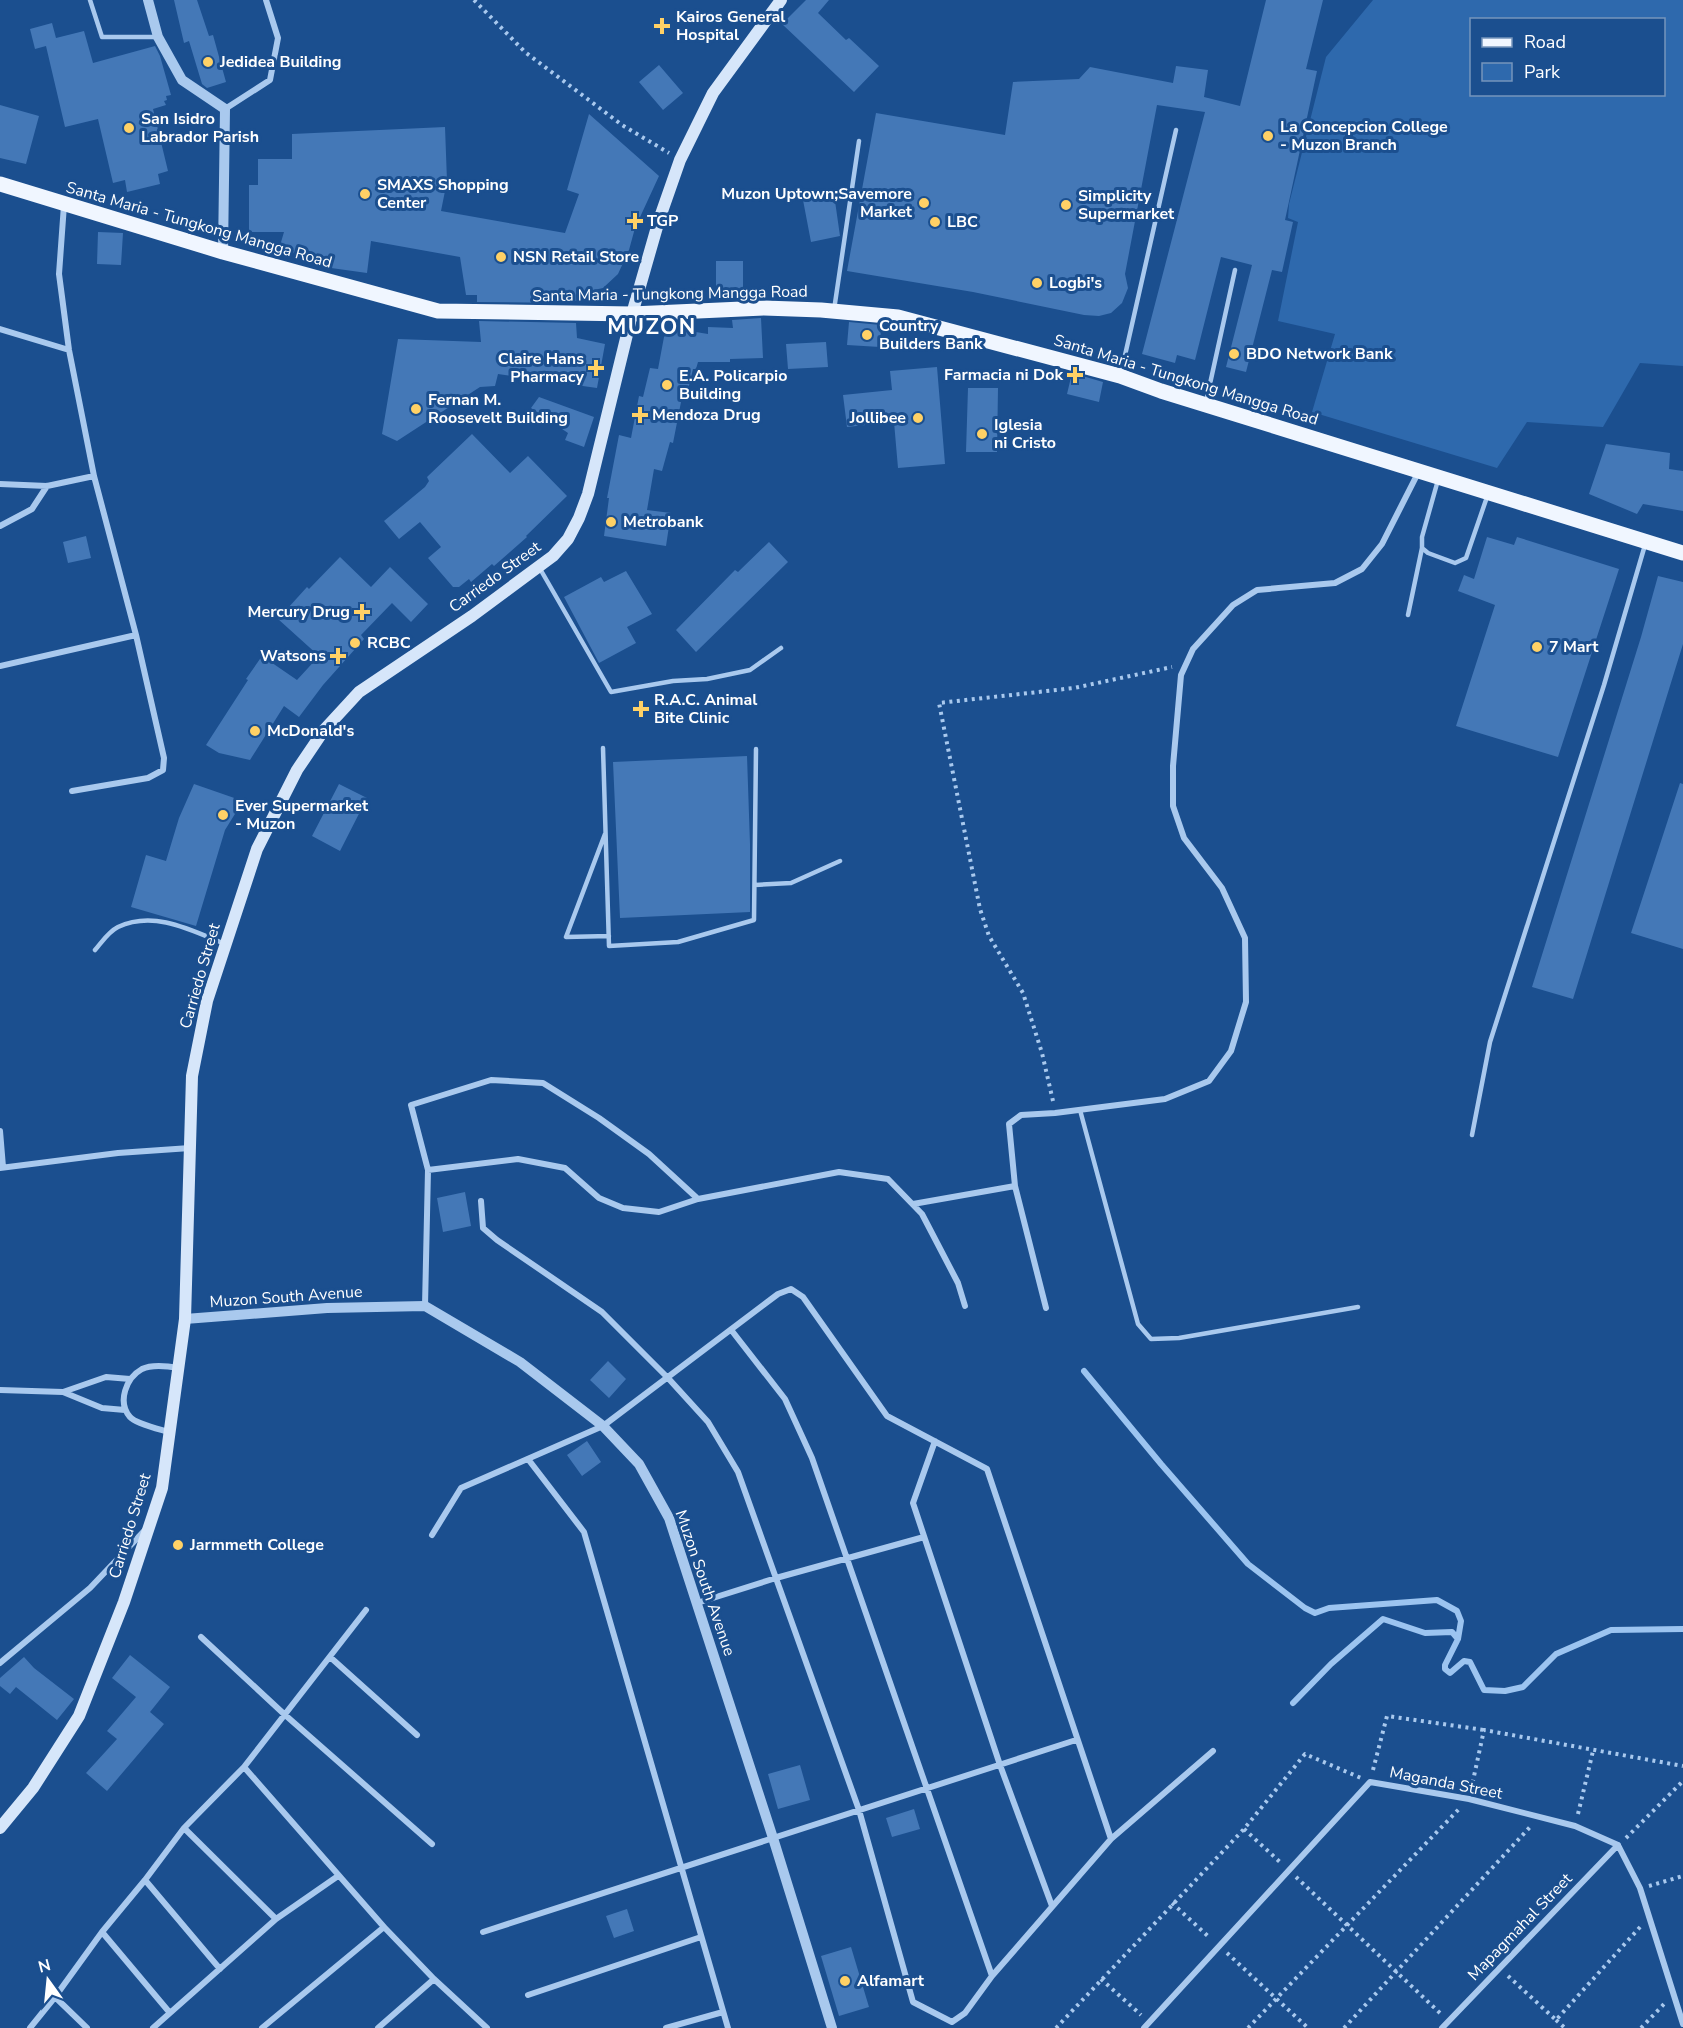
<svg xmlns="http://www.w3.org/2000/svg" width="1683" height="2028" font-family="'Nunito Sans',sans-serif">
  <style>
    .green { fill: #2e69ad; fill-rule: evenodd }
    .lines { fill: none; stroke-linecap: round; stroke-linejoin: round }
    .stream { stroke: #9cc4f0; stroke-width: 6 }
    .building { fill: #4478b7 }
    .path { stroke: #a9c9ee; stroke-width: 4; stroke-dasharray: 3 4.5; stroke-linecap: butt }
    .service { stroke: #a9c9ee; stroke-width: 4.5 }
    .minor { stroke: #a9c9ee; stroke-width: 6 }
    .tertiary { stroke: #a9c9ee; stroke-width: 10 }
    .secondary { stroke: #d6e6fa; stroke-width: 12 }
    .primary { stroke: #f0f6ff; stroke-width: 15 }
    .poi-dot { fill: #ffd166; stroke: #1b4f8f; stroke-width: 2 }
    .labels { text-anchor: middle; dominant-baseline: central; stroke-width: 6; stroke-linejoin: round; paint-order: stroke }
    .poi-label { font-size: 16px; font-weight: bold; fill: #fff; stroke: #1b4f8f; text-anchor: start }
    .street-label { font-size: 16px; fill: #fff; stroke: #1b4f8f }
    .district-label { font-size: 22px; font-weight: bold; letter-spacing: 1.5px; fill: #fff; stroke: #1b4f8f }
  </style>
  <rect width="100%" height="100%" fill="#1b4f8f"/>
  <!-- green -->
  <path class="green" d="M1373 0H1683V366L1640 363 1603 427 1527 422 1497 468 1312 412 1335 334 1278 321 1298 222 1288 218 1289 204 1326 57ZM1472 20H1664V94H1472Z"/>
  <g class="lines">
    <!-- stream -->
    <path class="stream" d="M1084 1371 1161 1464 1248 1564 1305 1608 1315 1613 1329 1608 1437 1600 1457 1611 1461 1621 1458 1639
      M1293 1703 1331 1664 1383 1619 1425 1633 1452 1632 1458 1639 1445 1665V1669L1450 1673 1464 1661 1470 1662 1484 1690 1505 1691 1523 1687 1556 1654 1611 1630 1683 1629"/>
  </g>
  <!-- building -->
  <path class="building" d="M174 0H197L209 36 213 35 226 82 207 88 202 84 189 41 184 43Z
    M806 0H829L818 13 846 40 849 38 879 66 854 92 782 24Z
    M1266 0H1323L1306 69 1317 71 1285 220 1293 222 1282 272 1272 270 1246 372 1226 367 1252 265 1221 257 1195 360 1177 355 1175 363 1142 354 1205 112 1157 105 1125 274 1128 288 1122 303 1111 313 1099 316 1084 315 973 292 847 271 876 113 1005 135 1013 82 1079 79 1090 67 1173 83 1176 66 1208 70 1204 97 1240 106Z
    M52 23 56 38 84 31 93 63 155 46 160 56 171 95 166 96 167 100 164 101 166 105 153 109 168 171 158 174 160 184 127 192 125 180 113 183 98 119 65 127 46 46 35 49 30 29Z
    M659 65 683 93 663 110 639 82Z
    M0 105 39 116 26 164 0 158Z
    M589 114 659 176 635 228 629 250 618 274 603 288 576 294 577 301H574V303L477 302V295H466L460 257 371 241 367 273 324 267 325 261 279 249 284 232H249V185H258V159H292V134L445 127 447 181 441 211 565 233 579 194 567 190Z
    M834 194 840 236 811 242 803 200Z
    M98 232 123 233 121 265 97 264Z
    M716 261H743V292H716Z
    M761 318 763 358 730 359V362H698L696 369H693L685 402H681L673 443 670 442 662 471 654 469 647 510 671 513 666 546 604 536 609 498H607L619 435 631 438 639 396 643 397 650 368 658 369 664 337 671 328 708 334V327L733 328 732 320Z
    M479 321 576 323 577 338 605 344 597 388 498 374 495 386 480 387 397 441 382 434 398 339 481 342Z
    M849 322 881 325 880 347 847 345Z
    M826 342 828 367 788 369 786 344Z
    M937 367 945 464 898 468 894 422 847 427 843 395 892 390 890 371Z
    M1072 373 1103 382 1099 402 1067 394Z
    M968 388H998L997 452H966Z
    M539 397 594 417 584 447 565 440 568 433 531 408Z
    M472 434 510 473 528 456 567 496 526 536 527 537 494 566 492 564 471 582 469 579 459 587H453L428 558 441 547 420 522 399 539 384 521 425 487 429 481 427 477Z
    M1606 444 1670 453 1669 469 1683 471V511L1643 504 1637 514 1589 494Z
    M86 536 91 558 68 563 63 542Z
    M1487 537 1514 545 1517 537 1619 569 1558 757 1456 726 1495 605 1458 591 1464 575 1474 579Z
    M769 542 788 562 696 652 676 630 735 570 738 572Z
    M340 557 371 587 390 567 428 604 411 622 392 603 361 635 364 639 323 685 299 717 284 706 250 760 219 753 206 745 248 680 246 679 262 656 297 680 319 656 278 619 307 587 309 589Z
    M626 571 652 614 627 627 636 643 599 663 564 597 601 577 604 582Z
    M1658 576 1683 582V644L1573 999 1532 987 1641 637Z
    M747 756 750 844V912L620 918 613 762Z
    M1680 783 1683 784V949L1631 933Z
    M194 784 243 801 225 830 196 926 131 907 146 855 166 861 179 818Z
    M339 784 367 798 340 851 312 836Z
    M465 1192 471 1226 443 1232 437 1198Z
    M608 1361 626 1379 609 1398 590 1380Z
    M587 1441 601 1462 582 1476 567 1455Z
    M130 1655 170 1687 150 1712 164 1724 107 1791 86 1773 117 1739 107 1731 136 1697 112 1678Z
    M24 1657 34 1668 74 1699 57 1720 16 1687 10 1694 0 1686V1678Z
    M800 1765 810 1800 778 1809 768 1774Z
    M914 1809 920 1829 892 1837 886 1818Z
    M627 1909 634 1931 614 1938 606 1916Z
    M851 1947 869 2007 839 2016 821 1956Z"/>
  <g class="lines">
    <!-- path -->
    <path class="path" d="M474 0 525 52 622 125 669 153
      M1053 1101 1042 1053 1023 993 989 936 980 909 939 703 1074 688 1172 667
      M1373 1770 1387 1716 1484 1730
      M1471 1790 1484 1730 1683 1766
      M1578 1814 1593 1751
      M1244 1829 1280 1862
      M1626 1838 1683 1781
      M1296 1877 1441 2014
      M1649 1886 1683 1876
      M1172 1903 1210 1938
      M1227 1953 1308 2028
      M1508 1976 1556 2020 1641 1926
      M1101 1979 1141 2015
      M1556 2020 1565 2028
      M1056 2028 1244 1829 1305 1754 1361 1778
      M1248 2028 1460 1808
      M1344 2028 1531 1826
      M1641 2028 1665 2003"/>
    <!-- service -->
    <path class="service" d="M90 0 102 37H158
      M834 310 859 141
      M1121 373 1176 130
      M1206 402 1235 270
      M1438 480 1422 537V548L1428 553 1455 563 1466 558 1487 497
      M539 567 611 692 673 681 707 679 750 670 781 648
      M1408 615 1422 548
      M603 748 609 946 678 942 754 920 756 749
      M605 834 566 937 609 936
      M755 885 791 883 840 861
      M95 950C102 942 108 932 118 927 154 910 191 930 225 944
      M1080 1110 1138 1324 1151 1339 1179 1338 1358 1307
      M1472 1135 1490 1042 1604 685 1645 545"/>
    <!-- minor -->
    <path class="minor" d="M225 109 270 80 278 38 266 0
      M64 205 59 274 69 350 94 476 136 635 164 758 163 770 148 778 72 791
      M0 329 69 350
      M0 484 47 486 94 476
      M0 526 32 509 47 486
      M0 666 136 635
      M0 1131 3 1167
      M0 1168 118 1153 190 1148
      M428 1170 518 1159 565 1168 599 1198 623 1208 659 1212 698 1199
      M1015 1186 1046 1308
      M481 1201 483 1228 497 1240 602 1312 668 1378 708 1422 738 1472 859 1810 913 2002 952 2022 965 2013 992 1976 1111 1839 1213 1751
      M913 1204 1015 1186 1009 1124 1021 1115 1055 1113 1165 1099 1209 1081 1231 1051 1246 1002 1245 938 1222 888 1184 838 1173 806V766L1181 675 1193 649 1233 605 1257 590 1335 583 1362 569 1382 544 1419 471
      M425 1306 428 1170 411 1105 491 1080 543 1083 599 1118 649 1154 698 1199 839 1172 888 1179 922 1214 958 1283 965 1306
      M732 1331 785 1399 812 1458 992 1976
      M0 1390 63 1392 102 1408 125 1410
      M63 1392 106 1377 130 1379
      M169 1432C159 1429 136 1424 130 1417 117 1402 126 1378 142 1369 152 1364 168 1366 179 1368
      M935 1441 913 1503 1000 1765 1052 1906
      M528 1459 584 1532 728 2028
      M432 1535 461 1488 603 1426 778 1294 791 1289 803 1297 887 1416 987 1469 1111 1839
      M697 1603 776 1578 924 1537
      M201 1637 284 1714 432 1844
      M330 1657 417 1735
      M0 1663 90 1588 145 1530
      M244 1767 384 1927 434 1979 487 2028
      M184 1828 276 1919
      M145 1880 220 1969
      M102 1932 170 2013
      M483 1932 1076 1740
      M528 1995 701 1937
      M55 1997 87 2028
      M30 2028 55 1997 102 1932 145 1880 184 1828 244 1767 366 1610
      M153 2028 276 1919 338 1876
      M262 2028 384 1927
      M378 2028 434 1979
      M666 2028 723 2012
      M1144 2028 1370 1782 1469 1799 1575 1826 1618 1845 1640 1888 1683 2024
      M1442 2028 1618 1845"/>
    <!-- tertiary -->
    <path class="tertiary" d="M148 0 158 37 182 80 225 109 223 252
      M185 1319 327 1308 425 1306 520 1362 603 1426 639 1464 669 1518 773 1838 832 2028"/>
    <!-- secondary -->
    <path class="secondary" d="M0 1828 33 1788 79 1716 124 1602 162 1488 185 1319 192 1076 207 1001 257 849 297 770 324 730 359 692 472 616 553 556 568 539 579 518 588 494 632 314 659 220 680 160 713 93 781 0"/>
    <!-- primary -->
    <path class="primary" d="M0 184 223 252 438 311 632 314 764 308 821 310 898 317 1120 376 1161 391 1683 553"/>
  </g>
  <!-- markers -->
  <g class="poi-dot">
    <path d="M659 17h6v6h6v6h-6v6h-6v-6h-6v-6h6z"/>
    <circle cx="208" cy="62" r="6"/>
    <circle cx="129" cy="128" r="6"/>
    <circle cx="1268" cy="136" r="6"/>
    <circle cx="365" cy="194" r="6"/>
    <circle cx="924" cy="203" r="6"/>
    <circle cx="1066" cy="205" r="6"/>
    <path d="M632 212h6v6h6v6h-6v6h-6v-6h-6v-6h6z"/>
    <circle cx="935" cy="222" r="6"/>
    <circle cx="501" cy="257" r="6"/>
    <circle cx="1037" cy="283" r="6"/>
    <circle cx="867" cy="335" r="6"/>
    <circle cx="1234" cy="354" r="6"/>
    <path d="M593 359h6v6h6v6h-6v6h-6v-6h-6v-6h6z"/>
    <path d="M1072 366h6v6h6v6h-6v6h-6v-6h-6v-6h6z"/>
    <circle cx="667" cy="385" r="6"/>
    <circle cx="416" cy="409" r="6"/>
    <path d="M637 406h6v6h6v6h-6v6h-6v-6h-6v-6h6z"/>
    <circle cx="918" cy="418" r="6"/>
    <circle cx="982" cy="434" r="6"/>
    <circle cx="611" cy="522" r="6"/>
    <path d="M359 603h6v6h6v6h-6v6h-6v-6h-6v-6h6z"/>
    <circle cx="355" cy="643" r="6"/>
    <circle cx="1537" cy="647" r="6"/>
    <path d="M335 647h6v6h6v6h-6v6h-6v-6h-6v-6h6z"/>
    <path d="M638 700h6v6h6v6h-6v6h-6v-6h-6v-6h6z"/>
    <circle cx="255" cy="731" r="6"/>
    <circle cx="223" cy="815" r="6"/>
    <circle cx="178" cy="1545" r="6"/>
    <circle cx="845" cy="1981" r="6"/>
  </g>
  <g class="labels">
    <!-- poi labels -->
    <g class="poi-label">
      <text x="676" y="17">Kairos General<tspan x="676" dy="18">Hospital</tspan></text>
      <text x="220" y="62">Jedidea Building</text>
      <text x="141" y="119">San Isidro<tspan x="141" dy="18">Labrador Parish</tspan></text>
      <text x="1280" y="127">La Concepcion College<tspan x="1280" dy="18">- Muzon Branch</tspan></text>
      <text x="377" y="185">SMAXS Shopping<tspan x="377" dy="18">Center</tspan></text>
      <text x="912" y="194" text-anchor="end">Muzon Uptown;Savemore<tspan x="912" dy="18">Market</tspan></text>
      <text x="1078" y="196">Simplicity<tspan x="1078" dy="18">Supermarket</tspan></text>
      <text x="647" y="221">TGP</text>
      <text x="947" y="222">LBC</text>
      <text x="513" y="257">NSN Retail Store</text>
      <text x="1049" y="283">Logbi's</text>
      <text x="879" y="326">Country<tspan x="879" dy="18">Builders Bank</tspan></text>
      <text x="1246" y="354">BDO Network Bank</text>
      <text x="584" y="359" text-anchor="end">Claire Hans<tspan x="584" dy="18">Pharmacy</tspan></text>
      <text x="1063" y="375" text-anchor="end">Farmacia ni Dok</text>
      <text x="679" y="376">E.A. Policarpio<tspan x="679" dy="18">Building</tspan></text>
      <text x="428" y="400">Fernan M.<tspan x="428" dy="18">Roosevelt Building</tspan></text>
      <text x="652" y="415">Mendoza Drug</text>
      <text x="906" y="418" text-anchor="end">Jollibee</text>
      <text x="994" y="425">Iglesia<tspan x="994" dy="18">ni Cristo</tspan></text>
      <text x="623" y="522">Metrobank</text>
      <text x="350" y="612" text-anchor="end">Mercury Drug</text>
      <text x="367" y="643">RCBC</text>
      <text x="1549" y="647">7 Mart</text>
      <text x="326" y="656" text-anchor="end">Watsons</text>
      <text x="654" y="700">R.A.C. Animal<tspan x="654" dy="18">Bite Clinic</tspan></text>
      <text x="267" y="731">McDonald's</text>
      <text x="235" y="806">Ever Supermarket<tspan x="235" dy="18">- Muzon</tspan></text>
      <text x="190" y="1545">Jarmmeth College</text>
      <text x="857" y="1981">Alfamart</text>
    </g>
    <!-- street labels -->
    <g class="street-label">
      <text transform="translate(199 225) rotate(16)">Santa Maria - Tungkong Mangga Road</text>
      <text transform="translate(670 294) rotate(-1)">Santa Maria - Tungkong Mangga Road</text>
      <text transform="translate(1186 380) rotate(17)">Santa Maria - Tungkong Mangga Road</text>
      <text transform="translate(495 577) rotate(-36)">Carriedo Street</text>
      <text transform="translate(200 976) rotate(-74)">Carriedo Street</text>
      <text transform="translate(286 1297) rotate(-4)">Muzon South Avenue</text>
      <text transform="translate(130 1526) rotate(-73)">Carriedo Street</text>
      <text transform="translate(705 1583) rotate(71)">Muzon South Avenue</text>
      <text transform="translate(1446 1783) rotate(11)">Maganda Street</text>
      <text transform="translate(1520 1927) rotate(-46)">Mapagmahal Street</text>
    </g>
    <!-- district labels -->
    <g class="district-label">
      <text x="652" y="327">MUZON</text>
    </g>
  </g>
  <!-- legend -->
  <rect x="1470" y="18" width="195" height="78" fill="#1b4f8f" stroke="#7695bc" stroke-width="1.5"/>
  <rect x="1482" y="38" width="30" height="9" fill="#f0f6ff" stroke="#7695bc" stroke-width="1.5"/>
  <text x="1524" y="48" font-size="18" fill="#ffffff">Road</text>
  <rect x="1482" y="63" width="30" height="18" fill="#2e69ad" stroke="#7695bc" stroke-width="1.5"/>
  <text x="1524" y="78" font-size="18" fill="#ffffff">Park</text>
  <!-- north arrow -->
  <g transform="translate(48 1980) rotate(345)" stroke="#1b4f8f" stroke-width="4.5" paint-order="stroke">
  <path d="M0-4.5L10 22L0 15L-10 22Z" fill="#ffffff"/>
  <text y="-9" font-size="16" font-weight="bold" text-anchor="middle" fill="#ffffff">N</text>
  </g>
</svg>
